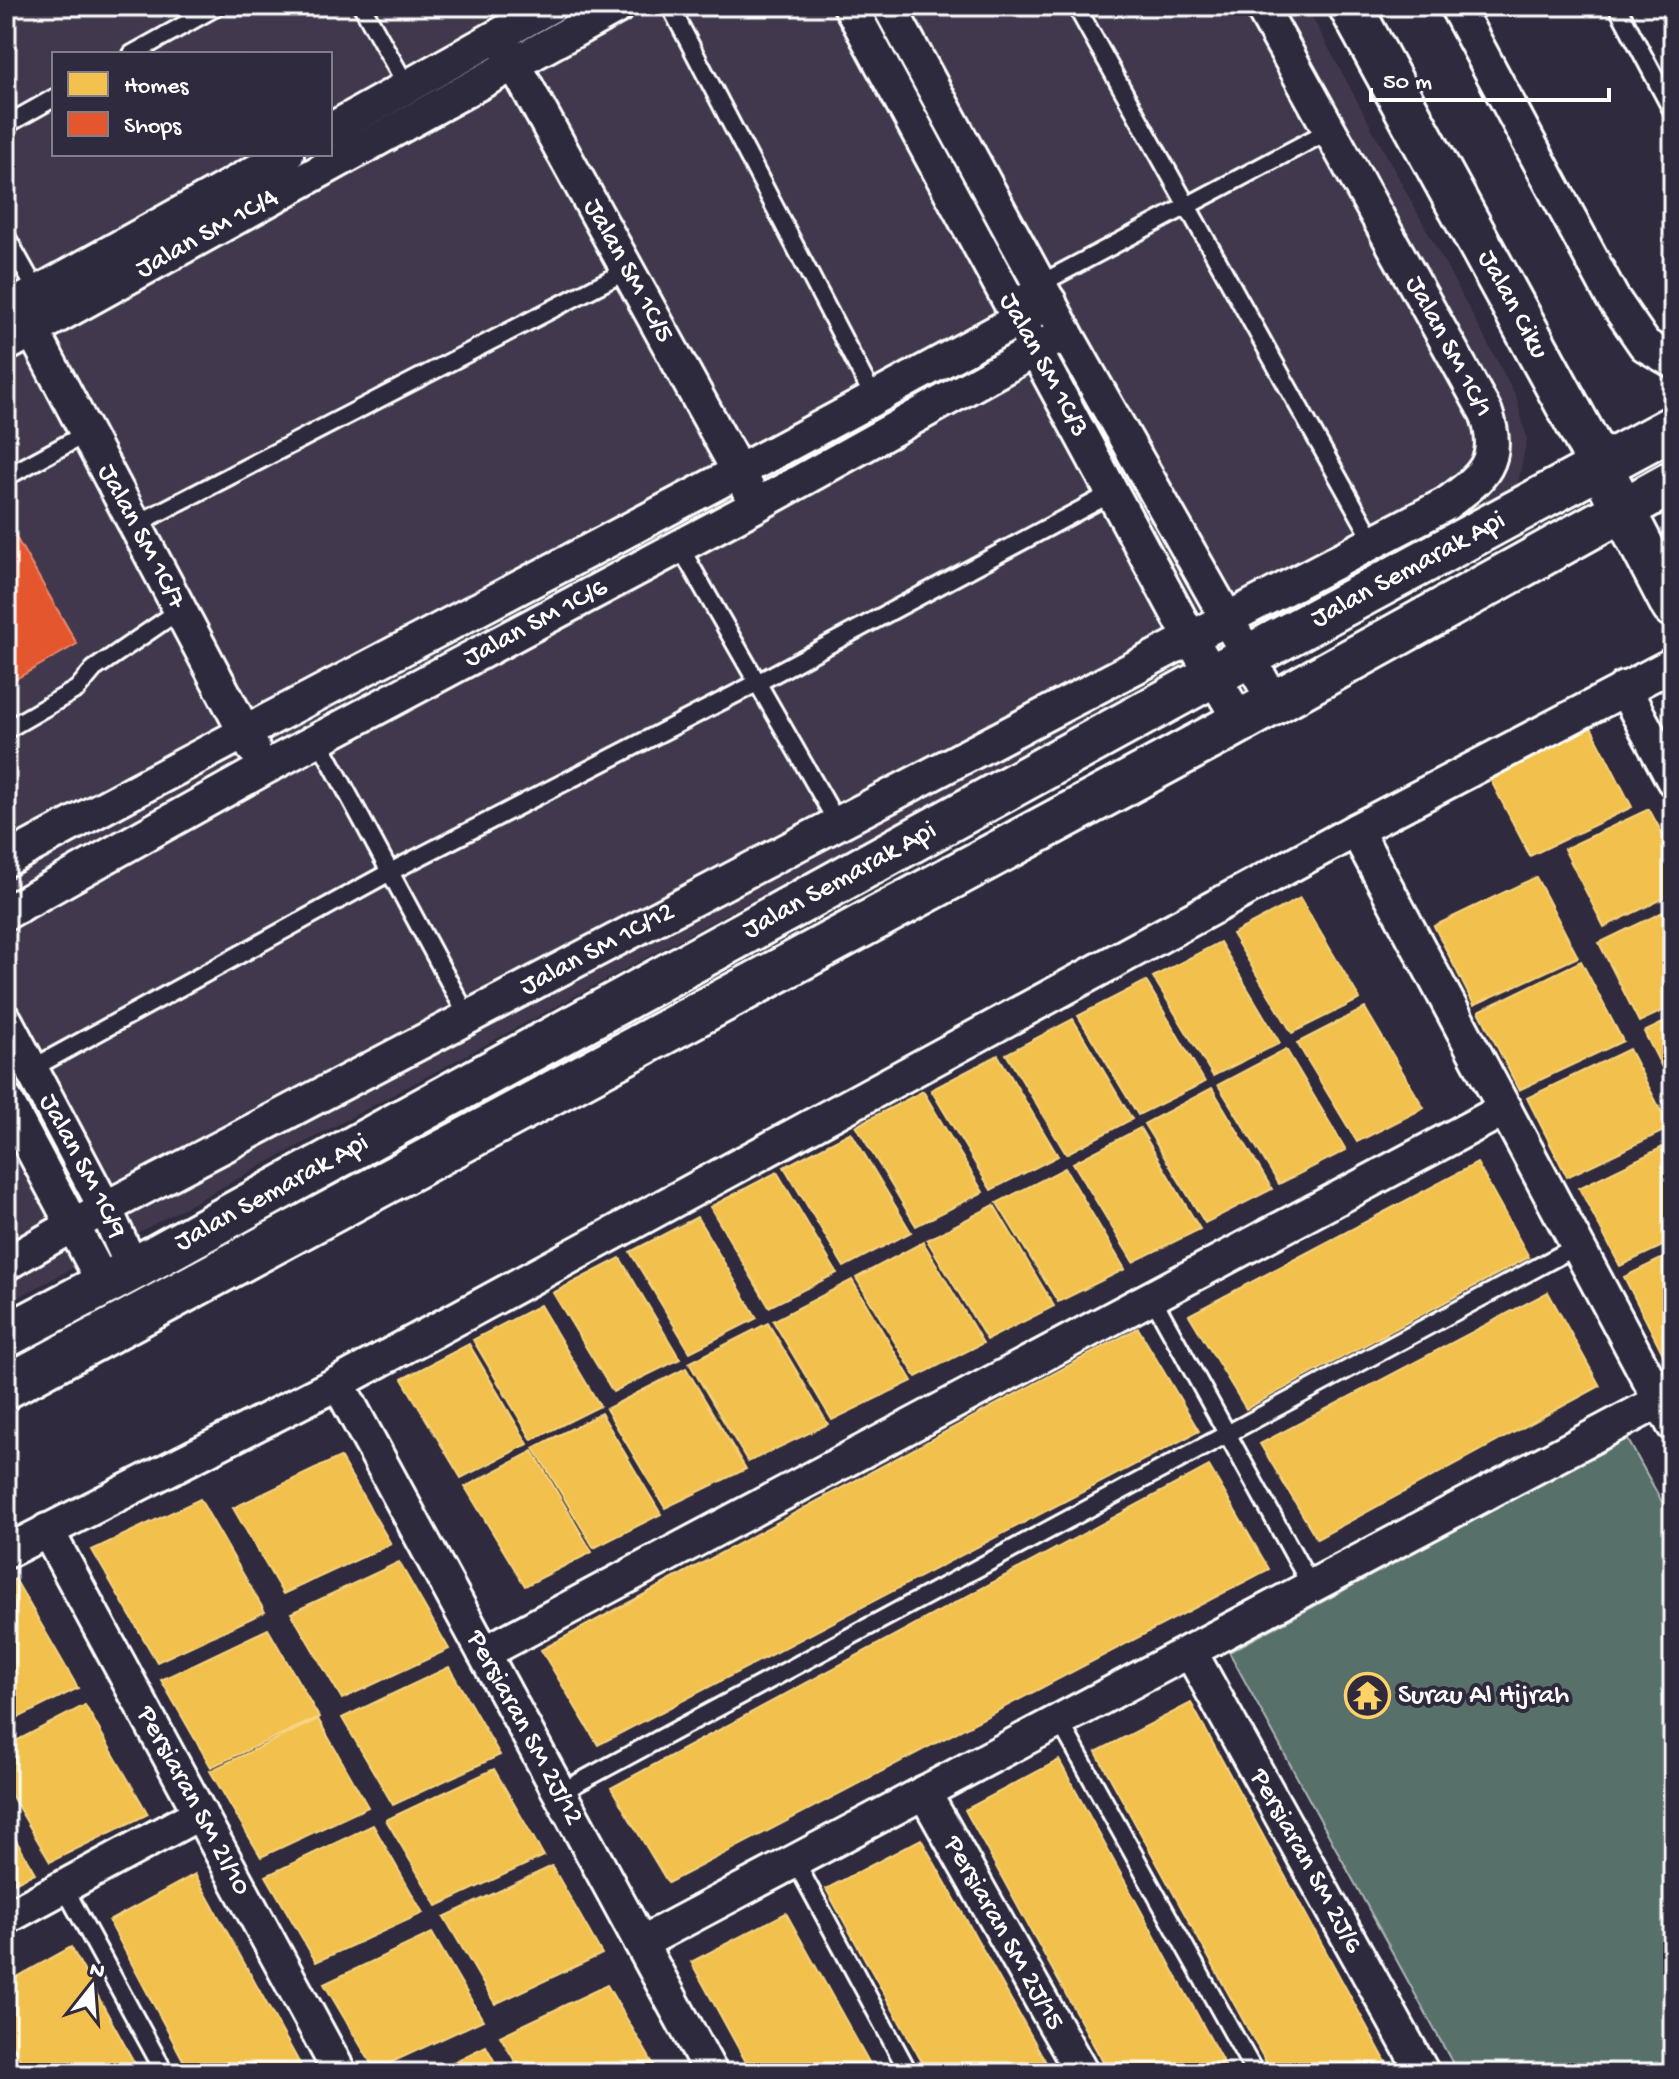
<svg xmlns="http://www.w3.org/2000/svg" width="1679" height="2079" font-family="'Gochi Hand',sans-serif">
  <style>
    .built { fill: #43394d; fill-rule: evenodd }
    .green { fill: #596f6a; stroke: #acb7b4; stroke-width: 2 }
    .homes { fill: #f2c14e; stroke: #f6d483; stroke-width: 2 }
    .shops { fill: #e4572e; stroke: #ec896d; stroke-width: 2 }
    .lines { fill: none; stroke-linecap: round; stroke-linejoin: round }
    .service-casing { stroke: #fff; stroke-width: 22 }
    .minor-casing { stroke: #fff; stroke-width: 38 }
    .tertiary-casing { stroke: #fff; stroke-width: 48 }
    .service { stroke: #2f2a3d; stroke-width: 16 }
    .minor { stroke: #2f2a3d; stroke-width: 32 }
    .tertiary { stroke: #2f2a3d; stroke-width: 42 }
    .labels { text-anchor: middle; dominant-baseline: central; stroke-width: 8; stroke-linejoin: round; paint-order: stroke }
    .street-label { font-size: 28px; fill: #fff; stroke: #2f2a3d }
    .poi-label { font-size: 28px; fill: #fff; stroke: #2f2a3d; text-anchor: start }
  </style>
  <rect width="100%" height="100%" fill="#2f2a3d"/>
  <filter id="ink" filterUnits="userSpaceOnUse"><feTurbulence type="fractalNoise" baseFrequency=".0125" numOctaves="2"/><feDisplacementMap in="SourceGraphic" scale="16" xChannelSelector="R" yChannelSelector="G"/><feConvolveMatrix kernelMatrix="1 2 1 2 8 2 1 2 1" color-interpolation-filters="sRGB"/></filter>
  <g filter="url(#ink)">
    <!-- built -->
    <path class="built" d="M6 6H1306L1516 396 1527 439 1518 483 1470 512 6 1304ZM54 54H330V154H54Z"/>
    <!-- green -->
    <path class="green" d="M1627 1438 1673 1522V2064L1655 2073H1458L1229 1652Z"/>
    <!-- homes -->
    <path class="homes" d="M1591 727 1632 807 1530 856 1489 777Z
      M1649 809 1673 853V894L1604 927 1564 849Z
      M1536 877 1578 957 1474 1005 1434 926Z
      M1300 898 1360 999 1292 1033 1232 934Z
      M1673 907V1006L1639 1022 1599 943Z
      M1220 942 1280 1043 1213 1076 1153 977Z
      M1581 961 1623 1041 1519 1090 1479 1011Z
      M1146 981 1205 1082 1138 1115 1078 1016Z
      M1365 1008 1424 1108 1357 1142 1297 1043Z
      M1673 1018V1089L1644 1032Z
      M1073 1019 1132 1119 1066 1154 1006 1054Z
      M1286 1049 1346 1150 1279 1184 1218 1085Z
      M1629 1049 1670 1128 1567 1177 1527 1098Z
      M998 1055 1058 1156 991 1190 931 1090Z
      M1212 1088 1272 1189 1205 1223 1144 1124Z
      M923 1091 983 1192 916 1226 856 1126Z
      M1140 1128 1200 1229 1133 1262 1073 1163Z
      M851 1132 911 1232 844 1267 784 1167Z
      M1673 1142V1241L1620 1266 1579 1188Z
      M1477 1163 1529 1257 1246 1409 1189 1315Z
      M1065 1168 1125 1269 1058 1302 997 1203Z
      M777 1172 837 1273 769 1307 710 1207Z
      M994 1205 1054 1306 987 1340 927 1240Z
      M697 1217 757 1318 690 1352 630 1252Z
      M923 1242 983 1343 916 1377 856 1278Z
      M1673 1253V1352L1664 1356 1624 1277Z
      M620 1258 680 1359 613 1392 553 1293Z
      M852 1280 912 1381 832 1420 773 1321Z
      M1548 1292 1600 1386 1317 1539 1260 1444Z
      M540 1305 600 1406 532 1440 473 1340Z
      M768 1323 828 1424 748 1462 689 1363Z
      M1138 1328 1199 1431 598 1745 541 1650Z
      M469 1344 528 1444 461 1478 402 1379Z
      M686 1368 746 1469 665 1508 606 1409Z
      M601 1413 661 1514 594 1548 534 1448Z
      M533 1451 592 1552 525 1586 465 1487Z
      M340 1457 391 1544 283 1594 233 1508Z
      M1209 1466 1269 1569 668 1883 611 1788Z
      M200 1499 265 1612 157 1662 92 1550Z
      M399 1562 449 1649 342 1699 291 1613Z
      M15 1579 78 1688 6 1724V1584Z
      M268 1629 319 1717 211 1767 161 1680Z
      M449 1667 500 1755 393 1805 342 1718Z
      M1191 1703 1392 2073H1272L1096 1752Z
      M85 1705 148 1814 50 1862 6 1786V1746Z
      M318 1719 368 1807 261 1857 210 1771Z
      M1059 1760 1229 2073H1109L965 1810Z
      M494 1769 544 1856 437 1906 386 1820Z
      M6 1823 35 1873 6 1887Z
      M373 1825 423 1913 316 1962 266 1876Z
      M921 1839 1052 2073H928L826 1889Z
      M552 1866 602 1954 495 2004 444 1917Z
      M195 1874 305 2073H190L109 1921Z
      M786 1913 875 2073H752L691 1962Z
      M432 1933 483 2020 375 2070 324 1984Z
      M71 1947 140 2073H27L6 2034V1983Z
      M607 1985 658 2072 522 2073 500 2036Z
      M486 2046 501 2073H431Z"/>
    <!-- shops -->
    <path class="shops" d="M6 520 77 644 16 679 6 662Z"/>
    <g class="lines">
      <defs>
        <path id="service" d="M362 6 407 87
          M670 6 874 398
          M1076 6 1374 542
          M1617 6 1673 112
          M132 54 218 6
          M6 125 54 98
          M6 236 40 297
          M1008 301 1328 131
          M6 477 87 433
          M135 525 628 270
          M680 547 838 824
          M6 730 77 689 94 669 180 610
          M319 740 469 1019
          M31 1069 390 872 757 683 1112 493
          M1152 1297 1311 1586
          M1059 1720 1255 2073
          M559 1793 1577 1246
          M795 1861 909 2073
          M64 1887 165 2073"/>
        <g id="minor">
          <path id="s1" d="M850 6 1190 637 1240 721"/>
          <path d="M889 6 1066 333 1274 702"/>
          <path d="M1456 6 1612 297 1645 345 1673 361"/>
          <path id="s2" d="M499 36 748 489"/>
          <path d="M330 130 551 6"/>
          <path id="s3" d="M18 303 253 748"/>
          <path d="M6 310 287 154"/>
          <path id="s4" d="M6 345 619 6"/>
          <path d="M1624 688 1673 780"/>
          <path d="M1356 830 1673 1425"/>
          <path d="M6 860C353 672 705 494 1050 302"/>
          <path id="s5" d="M6 913 263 769 757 505 1066 333"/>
          <path id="s6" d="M6 1021 106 1210 133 1269"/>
          <path d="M6 1100 104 1284"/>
          <path id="s7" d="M6 1264 73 1225 1446 504C1483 477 1503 461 1486 413L1261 6"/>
          <path id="s8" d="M338 1383 711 2073"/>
          <path id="s9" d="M47 1530 340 2073"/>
          <path d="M6 1552 338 1383 1356 830 1673 664"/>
          <path id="s10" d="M1190 1651 1423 2073"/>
          <path d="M484 1653 1505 1109"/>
          <path id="s11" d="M924 1792 1082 2073"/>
          <path d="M6 1918 200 1813"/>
          <path d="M641 1943 1660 1401"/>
        </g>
        <g id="tertiary">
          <path id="s12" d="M1350 6 1601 467 1673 606"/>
          <path id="s13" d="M6 1336 133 1269 1212 676 1673 427"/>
          <path d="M6 1387 1216 735 1673 482"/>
        </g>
      </defs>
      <!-- service casing -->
      <use href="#service" class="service-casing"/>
      <!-- minor casing -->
      <use href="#minor" class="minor-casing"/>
      <!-- tertiary casing -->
      <use href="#tertiary" class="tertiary-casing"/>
      <!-- service -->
      <use href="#service" class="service"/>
      <!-- minor -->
      <use href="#minor" class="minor"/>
      <!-- tertiary -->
      <use href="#tertiary" class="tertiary"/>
    </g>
  </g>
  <!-- icons -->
  <defs>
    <symbol id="temple-ring" viewBox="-11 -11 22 22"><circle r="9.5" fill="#2f2a3d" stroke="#ffd166" stroke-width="1.5"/><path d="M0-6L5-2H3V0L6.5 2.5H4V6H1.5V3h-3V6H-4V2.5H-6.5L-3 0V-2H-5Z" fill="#ffd166"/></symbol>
  </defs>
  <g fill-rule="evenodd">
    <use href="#temple-ring" x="1342" y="1670" width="51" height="51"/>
  </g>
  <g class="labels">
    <!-- street labels -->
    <g class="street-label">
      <text stroke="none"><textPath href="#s4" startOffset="230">Jalan SM 1C/4</textPath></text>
      <text stroke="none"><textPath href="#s2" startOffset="268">Jalan SM 1C/5</textPath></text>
      <text stroke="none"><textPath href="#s12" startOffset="340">Jalan Ciku</textPath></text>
      <text transform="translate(1448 347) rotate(62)">Jalan SM 1C/1</text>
      <text stroke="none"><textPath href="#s1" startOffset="408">Jalan SM 1C/3</textPath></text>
      <text stroke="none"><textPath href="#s3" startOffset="264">Jalan SM 1C/7</textPath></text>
      <text stroke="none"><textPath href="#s13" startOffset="1598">Jalan Semarak Api</textPath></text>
      <text stroke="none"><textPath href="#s5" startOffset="604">Jalan SM 1C/6</textPath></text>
      <text stroke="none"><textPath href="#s13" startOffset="950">Jalan Semarak Api</textPath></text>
      <text stroke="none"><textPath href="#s7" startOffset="670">Jalan SM 1C/12</textPath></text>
      <text stroke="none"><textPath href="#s6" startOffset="164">Jalan SM 1C/9</textPath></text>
      <text stroke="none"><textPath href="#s13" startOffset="302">Jalan Semarak Api</textPath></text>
      <text stroke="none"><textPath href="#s8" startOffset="392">Persiaran SM 2J/12</textPath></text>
      <text stroke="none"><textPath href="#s9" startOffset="308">Persiaran SM 2I/10</textPath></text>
      <text stroke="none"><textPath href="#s10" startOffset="240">Persiaran SM 2J/6</textPath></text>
      <text stroke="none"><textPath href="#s11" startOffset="162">Persiaran SM 2J/15</textPath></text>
    </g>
    <!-- poi labels -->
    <g class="poi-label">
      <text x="1398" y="1696">Surau Al Hijrah</text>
    </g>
  </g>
  <!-- margin -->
  <rect width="1679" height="2079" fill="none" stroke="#2f2a3d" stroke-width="32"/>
  <rect x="16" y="16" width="1647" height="2047" fill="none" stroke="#fff" stroke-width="3" filter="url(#ink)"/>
  <!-- legend -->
  <rect x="52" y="52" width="280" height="104" fill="#2f2a3d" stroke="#827f8b" stroke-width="2"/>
  <rect x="68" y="72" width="40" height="24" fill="#f2c14e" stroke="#827f8b" stroke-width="2"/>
  <text x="124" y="92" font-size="24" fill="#ffffff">Homes</text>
  <rect x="68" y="112" width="40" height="24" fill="#e4572e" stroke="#827f8b" stroke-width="2"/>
  <text x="124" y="132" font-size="24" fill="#ffffff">Shops</text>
  <!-- north arrow -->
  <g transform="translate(92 1987) rotate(17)" stroke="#2f2a3d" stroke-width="6" paint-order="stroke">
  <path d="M0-6L14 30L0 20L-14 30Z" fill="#ffffff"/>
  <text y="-12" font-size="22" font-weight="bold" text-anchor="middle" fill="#ffffff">N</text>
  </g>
  <!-- scale -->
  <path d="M1371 88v12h238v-12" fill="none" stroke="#ffffff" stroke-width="4"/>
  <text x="1383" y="88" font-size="24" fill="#ffffff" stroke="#2f2a3d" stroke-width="6" paint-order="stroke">50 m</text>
</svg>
